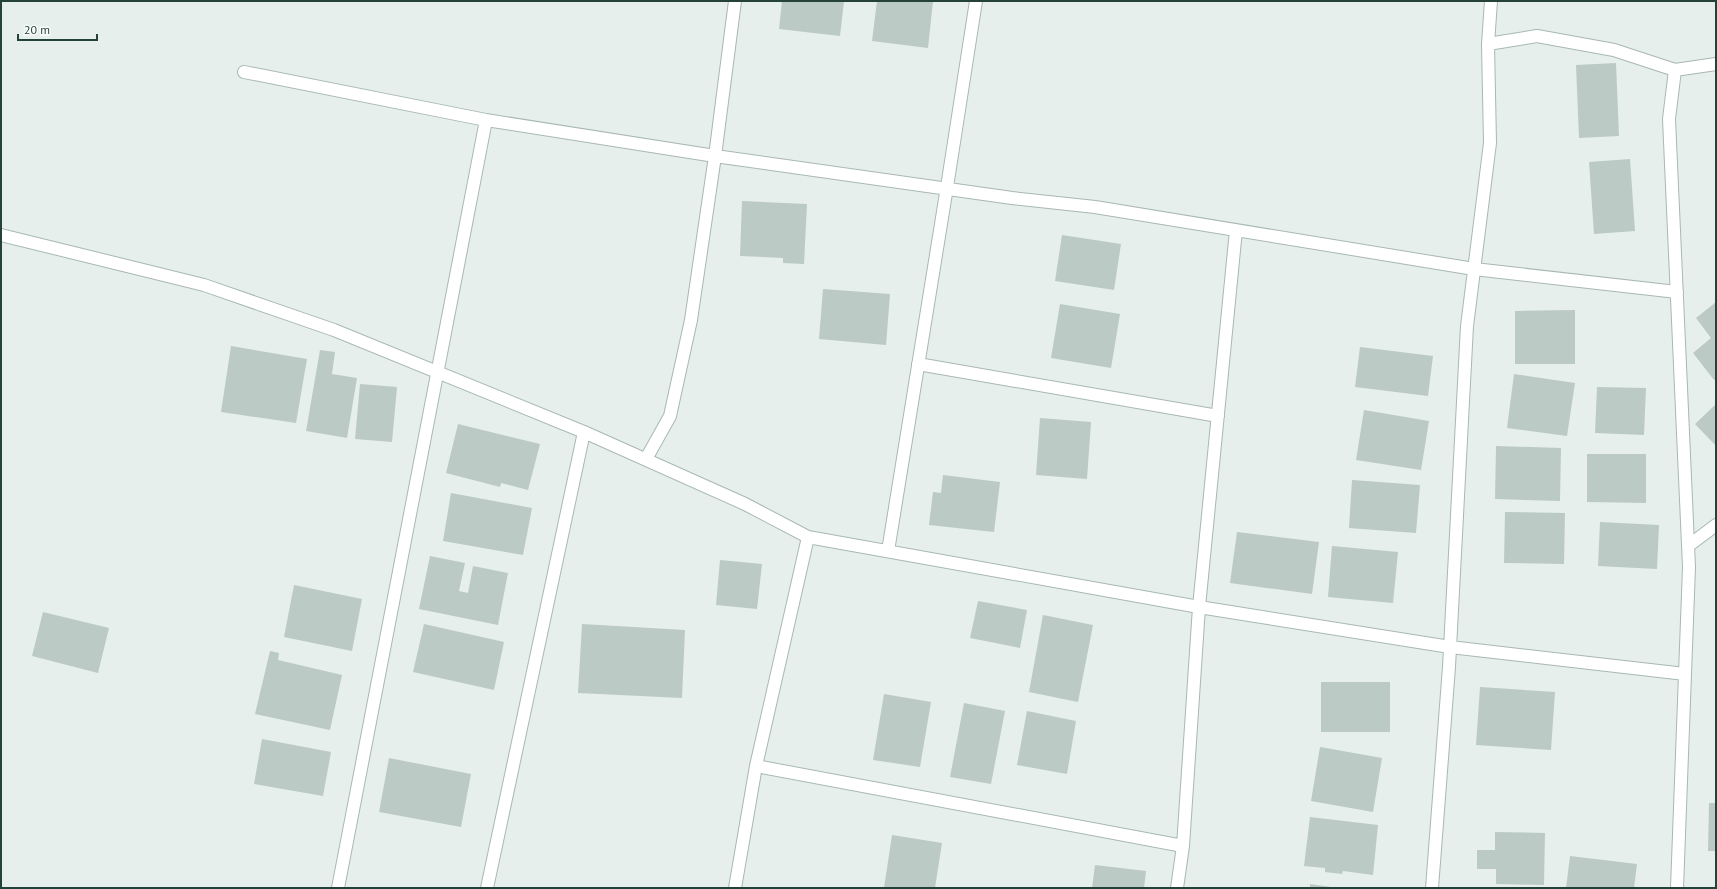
<svg xmlns="http://www.w3.org/2000/svg" width="1717" height="889" font-family="'PT Sans',sans-serif">
  <style>
    .building { fill: #bbcac4 }
    .lines { fill: none; stroke-linecap: round; stroke-linejoin: round }
    .minor-casing { stroke: #a8b8b2; stroke-width: 14 }
    .minor { stroke: #fff; stroke-width: 12 }
  </style>
  <rect width="100%" height="100%" fill="#e6efeb"/>
  <!-- building -->
  <path class="building" d="M782 1H844L840 36 779 29Z
    M877 1H933L928 48 872 41Z
    M1616 63 1619 136 1579 138 1576 65Z
    M1630 159 1635 231 1594 234 1589 162Z
    M742 201 807 204 804 264 783 263V258L740 256Z
    M1062 235 1121 244 1114 290 1055 281Z
    M823 289 890 294 886 345 819 339Z
    M1716 302V379L1714 380 1693 353 1711 338 1696 318Z
    M1060 304 1120 314 1111 368 1051 358Z
    M1575 310V364H1515V311Z
    M231 346 307 359 296 423 221 412Z
    M1360 347 1433 356 1428 396 1355 387Z
    M320 350 335 352 332 374 357 378 347 438 306 431Z
    M1514 374 1575 383 1567 436 1507 428Z
    M360 384 397 387 392 442 355 439Z
    M1597 387 1646 388 1644 435 1595 433Z
    M1716 404V446L1695 424Z
    M1364 410 1429 421 1421 470 1356 460Z
    M1040 418 1091 422 1087 479 1036 475Z
    M458 424 540 444 528 490 501 483 500 487 446 473Z
    M1496 446 1561 448 1560 501 1495 499Z
    M1587 454H1646V503L1587 502Z
    M943 475 1000 482 994 532 929 525 933 492 941 493Z
    M1352 480 1420 485 1416 533 1349 528Z
    M451 493 532 508 523 555 443 541Z
    M1505 512 1565 513 1564 564 1504 563Z
    M1600 522 1659 525 1657 569 1598 566Z
    M1237 532 1319 542 1312 594 1230 583Z
    M1332 546 1398 552 1393 603 1328 597Z
    M430 556 465 563 459 591 468 593 473 566 508 573 498 625 419 609Z
    M720 560 762 564 757 609 716 605Z
    M294 585 362 599 352 651 284 637Z
    M978 601 1027 610 1020 648 970 638Z
    M43 612 109 628 98 673 32 656Z
    M1043 615 1093 625 1078 702 1029 692Z
    M424 624 504 642 494 690 413 672Z
    M582 624 685 630 682 698 578 693Z
    M270 651 279 653 278 660 342 675 330 730 255 714Z
    M1321 682H1390V732H1321Z
    M1480 687 1555 692 1551 750 1476 745Z
    M884 694 931 702 920 767 873 760Z
    M964 703 1005 711 991 784 950 777Z
    M1027 711 1076 721 1067 774 1017 765Z
    M262 739 331 752 323 796 254 784Z
    M1320 747 1382 758 1373 812 1311 801Z
    M389 758 471 774 461 827 379 812Z
    M1709 803H1716V851H1708Z
    M1310 817 1378 825 1373 875 1343 871 1342 874 1325 872V868L1304 866Z
    M1495 832 1545 833 1544 885 1496 884V869H1477V850H1495Z
    M892 835 942 843 935 888H884Z
    M1570 856 1637 864 1634 888H1566Z
    M1095 865 1146 871 1144 888H1092Z
    M1310 884 1331 887V888H1310Z"/>
  <g class="lines">
    <defs>
      <path id="minor" d="M1488 44 1491 1
        M244 72 486 120 715 156 1012 198 1095 207 1474 269 1677 292
        M1 235 204 285 334 330 584 432 745 504 808 537 1199 607 1450 647 1685 674
        M918 364 1218 416
        M646 459 670 416 691 320 715 156 735 1
        M1688 546 1716 525
        M888 551 947 187 976 1
        M756 766 1183 846
        M338 888 486 120
        M487 888 584 432
        M735 888 756 766 808 537
        M1177 888 1183 846 1199 607 1236 230
        M1432 888 1449 667 1467 326 1490 143 1488 44 1537 36 1614 50 1675 70
        M1677 888 1689 567 1669 119 1675 70 1716 64"/>
    </defs>
    <!-- minor casing -->
    <use href="#minor" class="minor-casing"/>
    <!-- minor -->
    <use href="#minor" class="minor"/>
  </g>
  <!-- border -->
  <rect width="1717" height="889" fill="none" stroke="#24423a" stroke-width="4"/>
  <!-- scale -->
  <path d="M18 34v6h79v-6" fill="none" stroke="#24423a" stroke-width="2"/>
  <text x="24" y="34" font-size="12" fill="#24423a" stroke="#f7fbf9" stroke-width="3" paint-order="stroke">20 m</text>
</svg>
